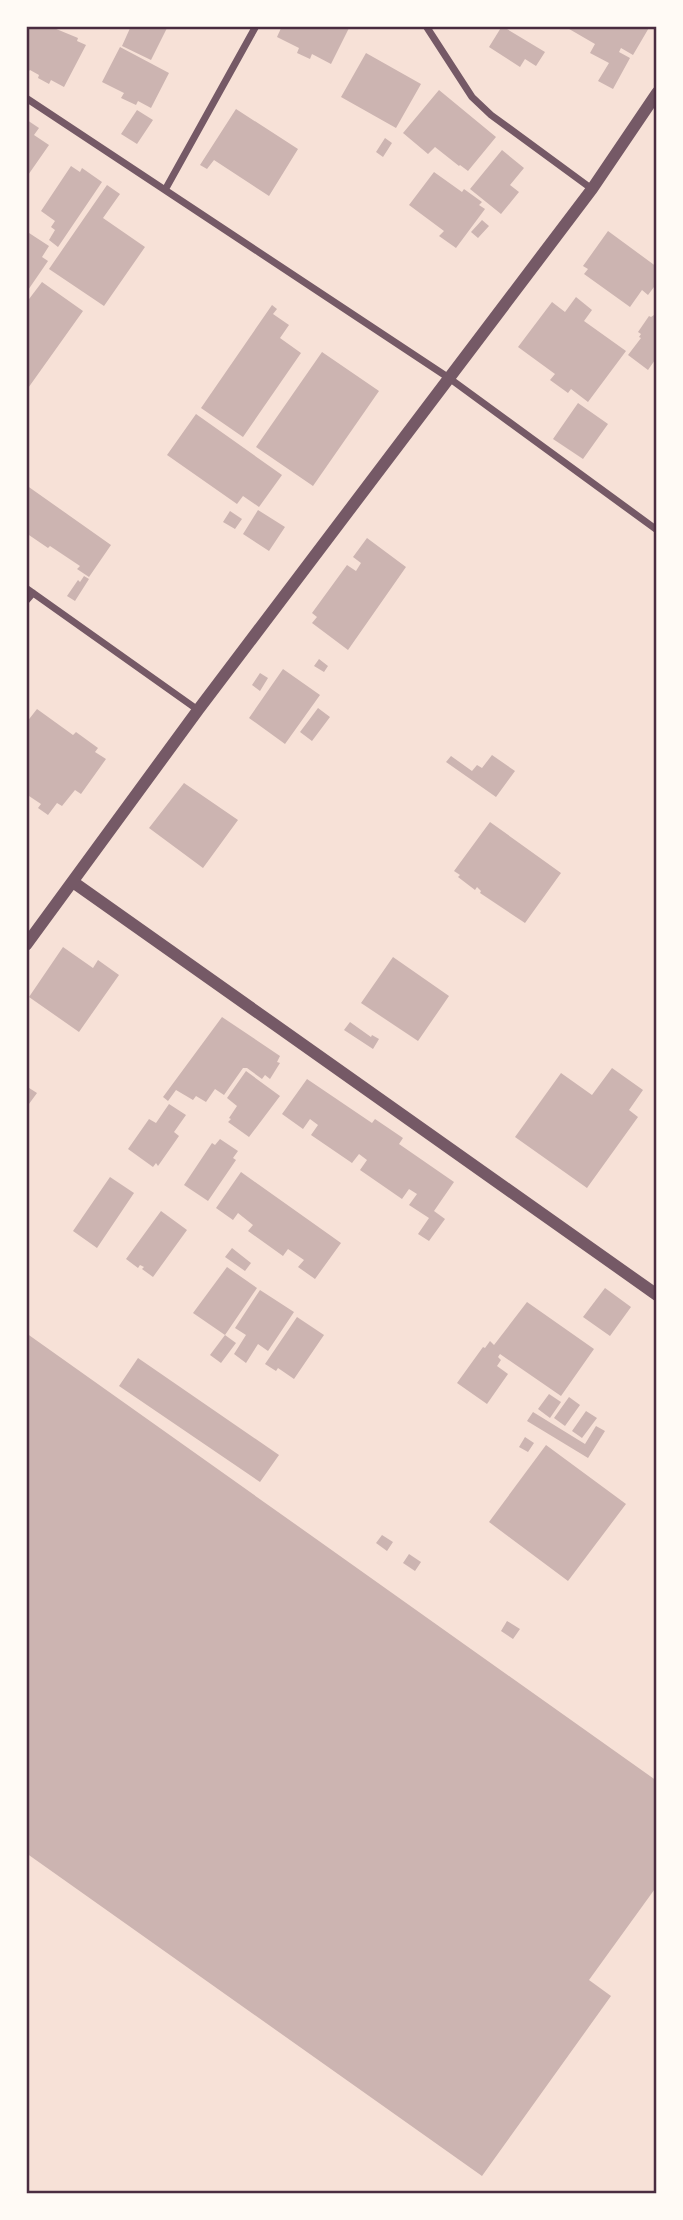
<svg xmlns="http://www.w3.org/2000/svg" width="683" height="2220" font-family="'Alegreya Sans',sans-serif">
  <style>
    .building { fill: #ccb4b1 }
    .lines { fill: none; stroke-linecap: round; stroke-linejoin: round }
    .minor { stroke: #755966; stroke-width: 7 }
    .tertiary { stroke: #755966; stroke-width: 12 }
    .neatline { fill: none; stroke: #4a2c40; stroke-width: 2.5 }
  </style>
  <rect width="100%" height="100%" fill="#f7e1d7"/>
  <!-- building -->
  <path class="building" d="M26 26H49L78 38 77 41 86 45 64 87 51 80 49 84 38 78 39 75 30 70 28 72 26 71Z
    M131 26H168L151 60 122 46Z
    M282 26H350L331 64 312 54 310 59 297 53 299 48 277 37Z
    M502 26 545 52 536 66 525 59 520 67 489 47Z
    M564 26H650L633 55 621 48 619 52 630 58 613 89 598 81 609 63 590 53 595 44Z
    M120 47 169 73 151 108 138 101 136 105 121 98 124 93 102 82Z
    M366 53 421 84 396 128 341 97Z
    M439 90 496 137 468 171 460 165 459 166 435 147 428 154 403 133Z
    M236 109 298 149 269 196 214 160 207 169 200 165Z
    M137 110 153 120 137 144 121 134Z
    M27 120 39 128 34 135 49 145 26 178Z
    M385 138 392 143 383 157 376 152Z
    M502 150 524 168 510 185 519 192 501 214 470 189Z
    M71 166 80 172 82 168 102 182 58 247 49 240 55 230 51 227 55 221 41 211Z
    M434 172 462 192 464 189 482 202 479 205 485 209 456 248 439 236 444 231 409 205Z
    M107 185 120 194 103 218 145 247 104 306 49 269Z
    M482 220 489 226 478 238 471 232Z
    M26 231 49 246 42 257 48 261 26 293Z
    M608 231 657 267 654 274 657 276V283L648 295 642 290 630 307 584 274 588 269 583 266Z
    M42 282 83 311 26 391V303Z
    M576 297 592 310 584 321 626 351 588 402 571 389 568 393 550 380 555 374 518 347 552 302 565 312Z
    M272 305 277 309 273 314 289 325 280 338 301 353 243 437 201 408Z
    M657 313V357L648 370 628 355 641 338 639 337 641 334 638 332 649 316 651 317Z
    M322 352 379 391 313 486 256 447Z
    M578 403 608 424 583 459 553 439Z
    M196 414 282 475 259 507 243 496 237 504 167 455Z
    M26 485 111 545 89 577 77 569 80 566 50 546 48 548 26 533Z
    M258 510 285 527 269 551 243 534Z
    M230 511 242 519 235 529 223 522Z
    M367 538 406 567 348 650 312 623 317 617 312 613 347 565 356 571 361 563 353 557Z
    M84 576 89 579 75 601 67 596 78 580 80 582Z
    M319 659 328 666 324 672 314 666Z
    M283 669 320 695 285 744 249 718Z
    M260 673 268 678 260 691 252 685Z
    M318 708 330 717 312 741 300 732Z
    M37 709 73 735 76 732 98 748 95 752 106 759 81 794 75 790 62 806 57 803 48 815 38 808 41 804 26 794V723Z
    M492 755 515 771 496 797 446 762 451 756 472 771 477 765 482 768Z
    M184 783 238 820 203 868 149 828Z
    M490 822 561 873 525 923 480 893 481 891 477 887 475 890 458 877 460 875 454 871Z
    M63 947 93 968 98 960 119 975 79 1032 29 997Z
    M393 957 449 996 418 1041 361 1003Z
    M222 1017 280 1056 277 1062 280 1063 270 1079 265 1075 262 1079 247 1068H243L224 1095 215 1089 206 1102 196 1096 193 1100 176 1090 168 1101 163 1097Z
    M350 1022 371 1037 372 1035 379 1039 373 1049 344 1030Z
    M612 1068 643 1090 629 1110 638 1117 587 1188 515 1137 561 1073 592 1095Z
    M246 1071 280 1096 249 1137 228 1122 231 1119 229 1118 237 1106 227 1098Z
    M307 1079 372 1123 375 1119 403 1138 399 1144 454 1182 434 1211 445 1219 429 1241 418 1234 429 1218 409 1205 417 1194 409 1189 402 1199 360 1170 367 1160 359 1154 352 1163 311 1135 318 1125 310 1119 303 1129 282 1114Z
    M26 1086 37 1093 26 1108Z
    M169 1104 186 1115 174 1132 179 1136 158 1166 156 1163 153 1167 128 1149 149 1119 156 1123Z
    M220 1139 238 1151 233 1158 236 1160 208 1201 184 1185 212 1143 215 1145Z
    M241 1172 341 1243 315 1279 298 1267 304 1260 288 1249 283 1256 248 1231 253 1225 238 1213 233 1220 216 1208Z
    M110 1177 134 1193 97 1248 73 1231Z
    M161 1211 187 1230 153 1277 142 1269 144 1267 140 1265 138 1268 126 1259Z
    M232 1248 251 1263 245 1271 225 1257Z
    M227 1267 257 1288 225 1335 193 1313Z
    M605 1288 631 1307 610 1336 583 1317Z
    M260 1290 294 1312 268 1351 258 1344 246 1363 234 1354 246 1335 235 1328Z
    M527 1302 594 1349 561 1396 500 1354 498 1357 501 1360 497 1366 508 1374 487 1404 457 1383 483 1347 485 1348 490 1341 494 1345Z
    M297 1317 324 1335 294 1379 278 1368 276 1371 265 1364Z
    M26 1333 657 1781V1886L589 1980 611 1996 482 2176 26 1853Z
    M225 1335 236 1343 221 1363 210 1355Z
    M138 1358 279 1455 260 1482 119 1386Z
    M549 1394 561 1402 550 1418 538 1409Z
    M569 1397 580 1405 565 1426 554 1418Z
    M586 1411 597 1418 582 1438 572 1431Z
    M533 1412 585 1444 596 1426 605 1431 588 1458 527 1421Z
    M525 1437 534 1443 528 1452 519 1447Z
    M546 1445 626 1504 568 1581 489 1522Z
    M382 1535 393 1542 387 1551 376 1543Z
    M409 1554 421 1562 415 1571 403 1563Z
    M507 1621 520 1629 513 1639 501 1631Z"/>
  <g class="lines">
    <!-- minor -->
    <path class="minor" d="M426 26 472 97 491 115 592 189
      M26 98 449 378 657 530
      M165 190 256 26
      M26 588 198 710
      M26 601 33 593"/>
    <!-- tertiary -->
    <path class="tertiary" d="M73 882 657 1295
      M26 945 198 710 592 189 657 93"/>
  </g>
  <!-- border -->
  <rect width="683" height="2220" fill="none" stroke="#fffaf5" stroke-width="56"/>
  <rect x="28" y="28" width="627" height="2164" class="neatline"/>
</svg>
